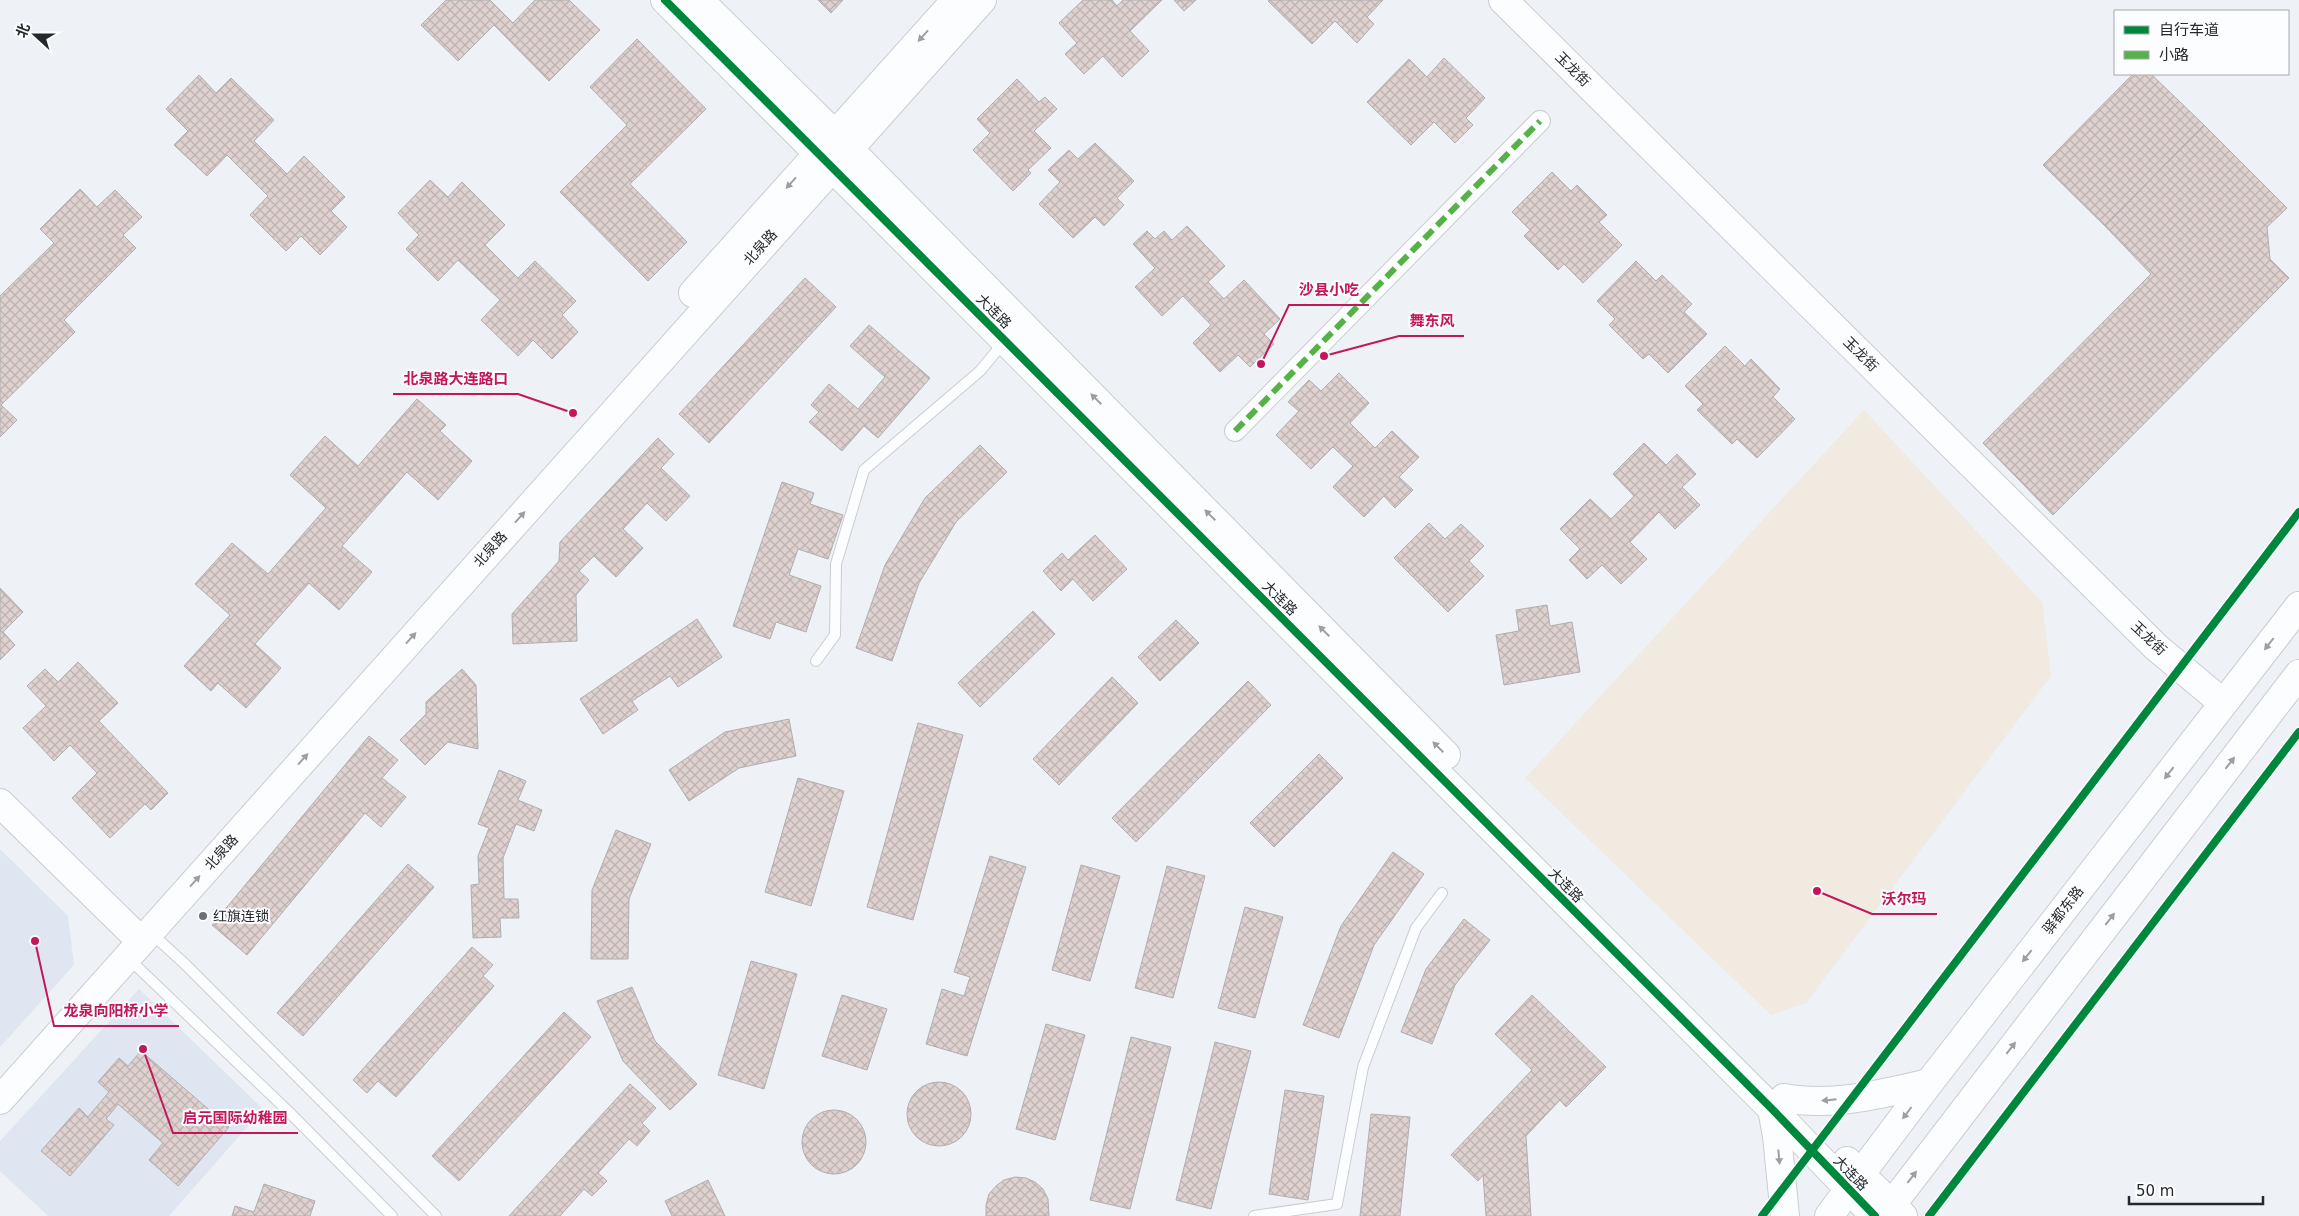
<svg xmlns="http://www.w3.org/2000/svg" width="2299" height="1216" font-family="'DejaVu Sans','Noto Sans SC',sans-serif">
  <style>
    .commercial { fill: #f0eae1 }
    .built { fill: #dfe6f1 }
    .building { fill: url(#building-cross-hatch); stroke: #afaeb0 }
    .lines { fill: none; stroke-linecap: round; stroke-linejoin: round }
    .lane-casing { stroke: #cacdd0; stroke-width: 12 }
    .street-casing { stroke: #cacdd0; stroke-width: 22 }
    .secondary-casing { stroke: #cacdd0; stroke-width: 30 }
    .highway-casing { stroke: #cacdd0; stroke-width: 30 }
    .lane { stroke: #fcfdfe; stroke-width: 10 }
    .street { stroke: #fcfdfe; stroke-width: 20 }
    .secondary { stroke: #fcfdfe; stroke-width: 28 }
    .highway { stroke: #fcfdfe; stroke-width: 28 }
    .quiet { stroke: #56b246; stroke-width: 6; stroke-dasharray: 12 6; stroke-linecap: butt }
    .cycleway-casing { stroke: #fcfdff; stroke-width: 11 }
    .cycleway { stroke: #00873e; stroke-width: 8 }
    .oneway { fill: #9c9ea0 }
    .poi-dot { fill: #6c6f73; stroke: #fcfdff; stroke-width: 2 }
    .labels { text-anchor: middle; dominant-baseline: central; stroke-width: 4; stroke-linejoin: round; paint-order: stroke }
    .street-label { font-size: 14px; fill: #26292c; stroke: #fcfdff }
    .poi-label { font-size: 14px; fill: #26292c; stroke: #fcfdff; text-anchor: start }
    .leader { fill: none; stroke: #c2185b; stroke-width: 2 }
    .callout-dot { fill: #c2185b; stroke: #fcfdff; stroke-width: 2 }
    .callout-label { font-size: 15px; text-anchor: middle; font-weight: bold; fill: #c2185b; stroke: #fcfdff; stroke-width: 4; stroke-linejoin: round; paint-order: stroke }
  </style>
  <defs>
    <pattern id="building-cross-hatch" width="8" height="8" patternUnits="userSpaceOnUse" patternTransform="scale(1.25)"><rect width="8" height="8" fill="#ded1cf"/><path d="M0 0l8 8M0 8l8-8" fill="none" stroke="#beb3b2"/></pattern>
  </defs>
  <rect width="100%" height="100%" fill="#eef1f6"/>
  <!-- commercial -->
  <path class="commercial" d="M1864 410 2042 602 2051 676 1806 1003 1771 1015 1525 778Z"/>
  <!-- built -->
  <path class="built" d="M0 849 68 916 74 965 0 1047Z
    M139 989 263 1109 169 1216H48L0 1171V1141Z"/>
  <!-- building -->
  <path class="building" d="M446 0H490L513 23 535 0H569L600 30 549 81 494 25 458 61 421 25Z
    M818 0H843L831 13Z
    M1083 0H1112L1117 6 1123 0H1162L1130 31 1149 51 1122 77 1103 56 1084 74 1065 54 1077 43 1059 23Z
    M1174 0H1196L1184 11Z
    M1270 0H1383L1367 17 1374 24 1357 43 1335 21 1312 44 1268 1Z
    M637 39 706 109 630 184 687 242 648 281 560 192 627 125 590 87Z
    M1444 58 1485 98 1466 118 1473 125 1455 143 1434 122 1411 145 1367 102 1409 59 1427 77Z
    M2133 74H2151L2204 125 2105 226 2043 165Z
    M199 75 216 93 231 78 274 120 254 141 287 174 304 156 345 197 331 211 347 227 320 255 301 236 286 251 250 215 268 196 227 155 207 176 174 145 188 131 166 109Z
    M1017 79 1039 102 1045 97 1057 109 1034 131 1051 148 1028 170 1031 173 1013 191 973 150 990 133 977 119Z
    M2204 125 2287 208 2267 227 2270 259 2289 278 2053 515 1983 443 2151 274 2105 226Z
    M1095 143 1134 181 1117 198 1124 205 1104 226 1095 217 1073 238 1039 204 1060 182 1048 170 1069 150 1078 159Z
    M1552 172 1571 191 1577 185 1607 215 1599 222 1622 245 1583 283 1564 264 1558 270 1524 236 1530 230 1512 212Z
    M430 180 448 197 462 182 505 225 485 245 518 278 535 261 576 301 562 315 578 332 552 359 533 340 518 356 481 320 500 300 458 260 438 281 406 249 419 235 398 213Z
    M80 189 97 207 115 190 142 217 123 235 136 248 64 320 75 332 1 405 17 420 0 437V296L54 243 40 229Z
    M1187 226 1225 266 1208 282 1224 299 1244 280 1280 319 1264 334 1274 344 1250 367 1238 355 1220 372 1193 343 1211 325 1183 296 1162 316 1135 287 1155 268 1133 244 1147 231 1155 239 1164 231 1172 240Z
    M1636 261 1656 281 1662 275 1692 304 1684 312 1707 334 1668 373 1649 354 1643 359 1609 325 1615 319 1597 301Z
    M805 278 836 307 709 443 679 414Z
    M869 325 930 378 878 438 864 426 842 451 809 422 819 412 811 405 829 384 858 409 885 377 850 346Z
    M1725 346 1745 366 1751 359 1780 389 1773 397 1795 419 1757 458 1737 439 1732 444 1697 410 1703 404 1685 386Z
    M1339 373 1369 403 1350 423 1375 448 1392 431 1419 457 1399 477 1413 490 1395 508 1384 496 1364 517 1333 487 1353 466 1333 447 1311 469 1276 435 1299 411 1288 402 1309 380 1321 391Z
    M417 399 446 425 440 431 472 461 438 500 407 472 342 546 372 572 339 610 309 583 255 644 281 668 246 708 218 683 211 691 184 666 230 615 195 584 232 543 268 574 326 508 290 475 325 436 358 466Z
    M658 438 674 454 661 468 690 496 666 521 647 503 623 529 643 548 616 577 594 556 579 571 589 580 576 595 577 641 513 644 512 614 559 561 560 542Z
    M1644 443 1666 465 1677 454 1696 474 1682 487 1700 505 1675 529 1659 512 1630 542 1647 559 1621 584 1602 565 1587 579 1569 560 1580 549 1560 529 1590 499 1611 519 1634 496 1613 474Z
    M980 445 1007 472 956 522 919 583 892 661 856 648 885 565 925 498Z
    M782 482 814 493 810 504 843 515 828 559 798 549 789 575 821 586 806 632 776 622 770 639 733 626Z
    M1429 523 1445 539 1461 524 1484 546 1469 561 1484 576 1448 612 1394 558Z
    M1095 535 1127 569 1093 601 1073 579 1061 591 1043 571 1062 553 1068 560Z
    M0 588 23 612 3 632 15 645 0 660Z
    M1547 605 1550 626 1572 622 1580 672 1504 685 1496 635 1519 631 1516 610Z
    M1033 611 1055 634 980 707 958 683Z
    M697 619 722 657 678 687 670 676 632 701 638 710 603 734 580 699Z
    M1176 620 1199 643 1160 681 1138 657Z
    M78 662 118 703 99 721 168 793 151 810 145 804 110 838 72 798 97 773 70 745 54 761 23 728 46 706 27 686 45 669 58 682Z
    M462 669 476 685 478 749 448 742 425 765 400 740 426 714V702Z
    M1112 677 1138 703 1059 785 1033 759Z
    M1248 681 1271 705 1136 842 1112 818Z
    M789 719 796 756 739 768 689 801 669 770 725 732Z
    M918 723 963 735 913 920 867 907Z
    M369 736 398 760 382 778 406 797 381 827 365 813 247 955 212 925Z
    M1319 754 1343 778 1274 847 1250 823Z
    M499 770 526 781 518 800 542 810 534 831 516 824 503 858 504 899H518L519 918H500L501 937 473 938 471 885 479 884 478 856 489 828 478 824Z
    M798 778 844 791 811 906 765 892Z
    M616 830 651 844 629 899 628 959H591L592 890Z
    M1393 852 1424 874 1374 945 1339 1038 1303 1025 1341 926Z
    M990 856 1026 867 967 1056 926 1044 942 989 964 996 970 977 954 972Z
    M408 864 434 887 303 1036 277 1013Z
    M1081 865 1120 876 1090 981 1052 970Z
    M1167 866 1205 876 1173 998 1135 988Z
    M1245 907 1283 917 1255 1018 1218 1008Z
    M1464 919 1490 940 1455 985 1432 1044 1401 1032 1426 969Z
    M472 947 493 965 483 976 494 986 396 1097 378 1081 367 1093 353 1080Z
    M751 961 797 974 764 1089 718 1075Z
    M632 987 655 1041 697 1084 670 1110 623 1061 597 1001Z
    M842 995 887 1009 867 1070 822 1056Z
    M1532 995 1606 1067 1566 1107 1560 1100 1526 1136 1531 1216H1486L1483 1175 1478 1181 1451 1155 1532 1070 1495 1034Z
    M564 1012 591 1037 459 1181 432 1156Z
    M1046 1024 1085 1035 1055 1140 1016 1129Z
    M1131 1037 1171 1047 1130 1209 1090 1200Z
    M1215 1042 1251 1051 1211 1209 1176 1200Z
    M141 1051 229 1127 178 1186 149 1160 163 1143 118 1104 106 1119 114 1125 70 1176 41 1151 79 1108 88 1117 109 1092 98 1082 119 1058 128 1066Z
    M907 1114a32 32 0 1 1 64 0a32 32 0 1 1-64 0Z
    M630 1084 656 1108 642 1123 650 1131 637 1146 629 1139 598 1173 607 1181 592 1196 584 1189 560 1216H509Z
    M1285 1090 1324 1096 1308 1200 1269 1194Z
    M802 1142a32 32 0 1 1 64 0a32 32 0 1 1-64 0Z
    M1371 1114 1410 1117 1400 1216H1360Z
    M1015 1177 1026 1178 1035 1182 1043 1189 1048 1199 1049 1216H986V1205L989 1194 996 1186 1004 1180Z
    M708 1180 725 1216H672L665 1201Z
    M264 1184 315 1201 310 1216H232L235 1206 254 1212Z"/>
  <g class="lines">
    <defs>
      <path id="lane" d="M816 661 835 635 836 564 864 470 980 371 1004 342
        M150 932 186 965 436 1216
        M128 958 289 1112 392 1216
        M1254 1216 1337 1204 1363 1067 1416 928 1442 893"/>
      <path id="street" d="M1235 431 1540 121"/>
      <path id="secondary" d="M665 0 1772 1109 1875 1216
        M699 0 834 134 1446 755
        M1503 0 2156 647 2223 703
        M693 293 956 0
        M0 803 141 941
        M0 1100 982 0
        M1847 1161 1903 1216"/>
      <path id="highway" d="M1784 1098C1832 1107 1882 1094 1929 1083
        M1772 1109 1777 1136 1785 1216
        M1829 1216 1929 1083 2299 606
        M1883 1216 2299 674"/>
    </defs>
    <!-- lane casing -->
    <use href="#lane" class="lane-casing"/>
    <!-- street casing -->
    <use href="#street" class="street-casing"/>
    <!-- secondary casing -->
    <use href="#secondary" class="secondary-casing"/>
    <!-- highway casing -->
    <use href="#highway" class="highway-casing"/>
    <!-- lane -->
    <use href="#lane" class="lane"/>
    <!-- street -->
    <use href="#street" class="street"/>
    <!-- secondary -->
    <use href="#secondary" class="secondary"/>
    <!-- highway -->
    <use href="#highway" class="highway"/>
    <!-- quiet -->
    <path class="quiet" d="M1235 431 1540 121"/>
    <defs>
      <path id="cycleway" d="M665 0 1772 1109 1875 1216
        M1762 1216 2299 512
        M1929 1216 2299 732"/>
    </defs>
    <!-- cycleway casing -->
    <use href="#cycleway" class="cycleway-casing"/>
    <!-- cycleway -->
    <use href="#cycleway" class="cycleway"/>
  </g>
  <!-- one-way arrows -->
  <defs><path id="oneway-solid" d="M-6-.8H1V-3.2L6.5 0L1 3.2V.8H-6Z" transform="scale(1.25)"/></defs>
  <g class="oneway">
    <use href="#oneway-solid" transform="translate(923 36) rotate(132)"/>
    <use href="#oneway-solid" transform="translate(791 183) rotate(132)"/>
    <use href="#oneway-solid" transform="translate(1096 399) rotate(-135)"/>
    <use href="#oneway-solid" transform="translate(1210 515) rotate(-135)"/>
    <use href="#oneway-solid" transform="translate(520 517) rotate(-48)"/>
    <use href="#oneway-solid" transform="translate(1324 631) rotate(-135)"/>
    <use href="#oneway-solid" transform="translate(411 638) rotate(-48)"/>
    <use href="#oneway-solid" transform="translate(2269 644) rotate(128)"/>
    <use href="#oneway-solid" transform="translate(1438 747) rotate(-135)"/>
    <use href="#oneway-solid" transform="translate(303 759) rotate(-48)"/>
    <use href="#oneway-solid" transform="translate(2230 763) rotate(-52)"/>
    <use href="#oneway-solid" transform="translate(2169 773) rotate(128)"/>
    <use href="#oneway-solid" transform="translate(195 881) rotate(-48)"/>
    <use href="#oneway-solid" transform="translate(2110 919) rotate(-52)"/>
    <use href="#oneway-solid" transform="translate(2027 956) rotate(128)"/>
    <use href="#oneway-solid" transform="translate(2011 1048) rotate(-52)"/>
    <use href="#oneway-solid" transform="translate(1829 1100) rotate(174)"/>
    <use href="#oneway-solid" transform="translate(1907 1113) rotate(127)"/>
    <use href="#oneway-solid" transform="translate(1779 1157) rotate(85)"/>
    <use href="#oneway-solid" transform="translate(1912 1177) rotate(-52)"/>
  </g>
  <!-- markers -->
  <circle class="poi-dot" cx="203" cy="916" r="5"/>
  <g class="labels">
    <!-- street labels -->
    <g class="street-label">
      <text transform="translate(1573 69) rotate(45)">玉龙街</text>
      <text transform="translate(760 247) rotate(-48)">北泉路</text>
      <text transform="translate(994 311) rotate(45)">大连路</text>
      <text transform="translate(1861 354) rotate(45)">玉龙街</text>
      <text transform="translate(490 549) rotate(-48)">北泉路</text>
      <text transform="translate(1280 598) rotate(45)">大连路</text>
      <text transform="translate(2149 638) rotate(43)">玉龙街</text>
      <text transform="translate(221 852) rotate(-48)">北泉路</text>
      <text transform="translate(1566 885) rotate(45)">大连路</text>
      <text transform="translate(2063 910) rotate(-52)">驿都东路</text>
      <text transform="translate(1851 1173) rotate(46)">大连路</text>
    </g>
    <!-- poi labels -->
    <g class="poi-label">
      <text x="213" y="916">红旗连锁</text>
    </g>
  </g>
  <!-- callouts -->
  <path class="leader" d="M1261 364L1289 305H1369M1324 356L1399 336H1464M573 413L518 394H393M1817 891L1872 914H1937M35 941L54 1026H179M143 1049L173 1133H298"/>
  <g class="callout-dot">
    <circle cx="1261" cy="364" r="5"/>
    <circle cx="1324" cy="356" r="5"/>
    <circle cx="573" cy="413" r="5"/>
    <circle cx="1817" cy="891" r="5"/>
    <circle cx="35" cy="941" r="5"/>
    <circle cx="143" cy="1049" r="5"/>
  </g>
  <g class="callout-label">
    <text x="1329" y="295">沙县小吃</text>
    <text x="1432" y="326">舞东风</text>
    <text x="456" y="384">北泉路大连路口</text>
    <text x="1904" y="904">沃尔玛</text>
    <text x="116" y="1016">龙泉向阳桥小学</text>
    <text x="235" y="1123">启元国际幼稚园</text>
  </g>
  <!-- legend -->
  <rect x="2114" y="10" width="175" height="65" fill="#fcfdff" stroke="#a6a8ab"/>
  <rect x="2124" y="26" width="25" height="8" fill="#00873e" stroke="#a6a8ab"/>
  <text x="2159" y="35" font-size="15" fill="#26292c">自行车道</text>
  <rect x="2124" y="51" width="25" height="8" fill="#56b246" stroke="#a6a8ab"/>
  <text x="2159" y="60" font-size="15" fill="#26292c">小路</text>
  <!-- north arrow -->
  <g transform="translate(35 35) rotate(291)" stroke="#fcfdff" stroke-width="4" paint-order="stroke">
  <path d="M0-4L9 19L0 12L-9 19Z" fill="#26292c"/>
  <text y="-8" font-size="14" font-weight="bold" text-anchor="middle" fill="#26292c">北</text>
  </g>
  <!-- scale -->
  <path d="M2129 1196v8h134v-8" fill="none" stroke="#26292c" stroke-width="2.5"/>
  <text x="2136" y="1196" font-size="15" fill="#26292c" stroke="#fcfdff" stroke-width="4" paint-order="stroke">50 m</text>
</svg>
